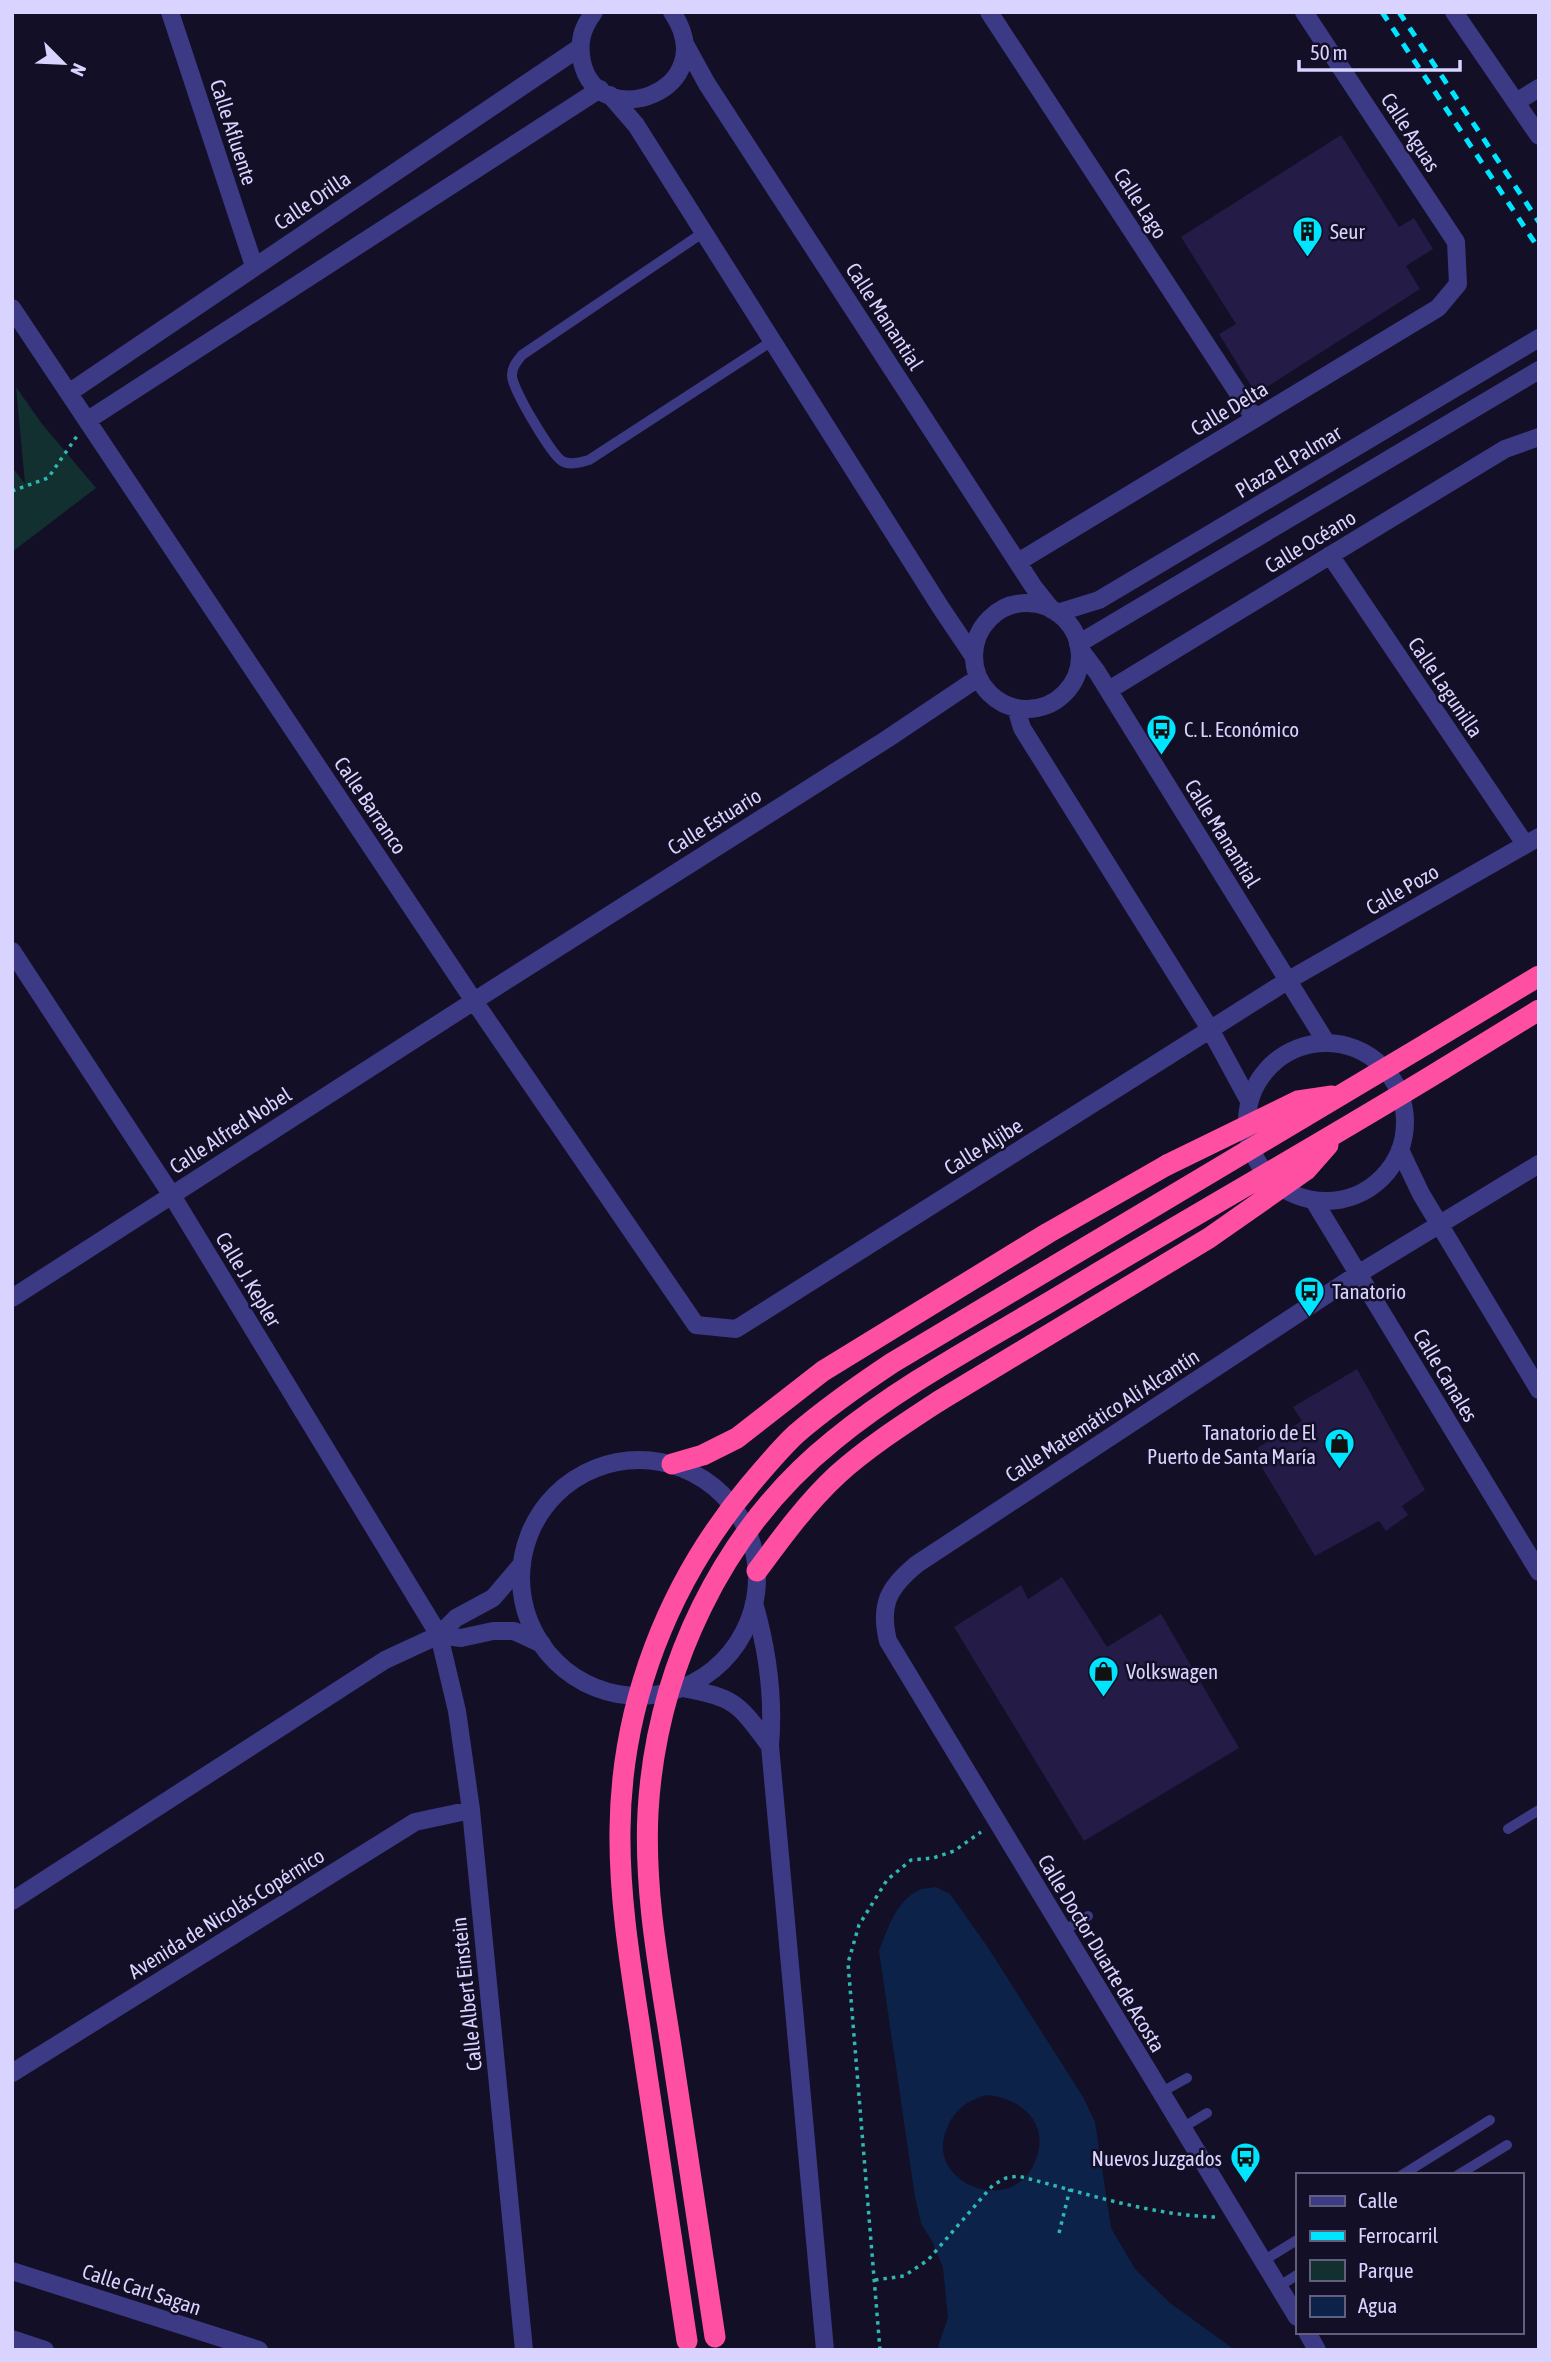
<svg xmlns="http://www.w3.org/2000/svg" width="1551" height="2362" font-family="'Asap Condensed',sans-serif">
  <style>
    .green { fill: #12302f }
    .water { fill: #0c2248; fill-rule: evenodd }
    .building { fill: #241b47 }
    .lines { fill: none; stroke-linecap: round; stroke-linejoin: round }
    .path { stroke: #2fb8b0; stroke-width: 3.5; stroke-dasharray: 3.5 5; stroke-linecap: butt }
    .service { stroke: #3d3a85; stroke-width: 10 }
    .minor { stroke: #3d3a85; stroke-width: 18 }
    .tertiary { stroke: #3d3a85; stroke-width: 18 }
    .motorway { stroke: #ff4fa3; stroke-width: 21 }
    .rail { stroke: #00e5ff; stroke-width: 5; stroke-dasharray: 10 9; stroke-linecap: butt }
    .motorway-bridge { stroke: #ff4fa3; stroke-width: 21 }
    .labels { text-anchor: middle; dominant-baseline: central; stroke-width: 5; stroke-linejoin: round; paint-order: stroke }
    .street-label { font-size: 21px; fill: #d9d4ff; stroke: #130f26 }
    .poi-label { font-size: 21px; fill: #d9d4ff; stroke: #130f26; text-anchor: start }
  </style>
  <rect width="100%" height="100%" fill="#130f26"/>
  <!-- green -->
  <path class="green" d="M16 387 42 424 96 488 12 552V467L25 484Z"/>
  <!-- water -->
  <path class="water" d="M936 1887 950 1894 989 1949 1083 2097 1095 2122 1111 2228 1135 2269 1170 2303 1235 2350H937L948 2317 943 2268 933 2243 921 2223 915 2197 879 1951C887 1930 896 1901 919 1890 923 1888 931 1888 936 1887ZM986 2095C1023 2098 1052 2125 1034 2164 1009 2218 923 2181 947 2128 955 2109 967 2101 986 2095Z"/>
  <!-- building -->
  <path class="building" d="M1341 135 1399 227 1414 218 1433 249 1406 266 1420 289 1256 394 1219 334 1236 324 1181 237Z
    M1357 1369 1425 1490 1402 1506 1408 1515 1386 1531 1379 1521 1315 1556 1252 1451 1302 1421 1293 1407Z
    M1062 1577 1107 1647 1161 1614 1239 1748 1084 1841 954 1627 1021 1585 1028 1599Z"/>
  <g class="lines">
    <!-- path -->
    <path class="path" d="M12 491 48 478 77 436
      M1059 2233 1070 2189
      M875 2280 904 2276 928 2260 993 2185 1006 2178 1018 2176C1082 2192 1148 2215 1215 2217
      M880 2350 848 1963 859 1925 887 1880 911 1860 933 1858 954 1851 981 1832"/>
    <!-- service -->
    <path class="service" d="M704 232 522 355C517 361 512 367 512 375 511 387 551 454 562 461 570 466 581 462 589 460L772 341
      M1508 1829 1539 1810
      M1063 1931 1088 1916
      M1160 2093 1187 2078
      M1182 2128 1207 2113
      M1402 2175 1490 2120
      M1458 2175 1507 2145
      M1263 2261 1297 2240
      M1278 2287 1297 2275"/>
    <!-- minor -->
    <path class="minor" d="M170 12 254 266
      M594 12C582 28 578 42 582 62 599 136 725 90 672 12
      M989 12 1255 419
      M1454 12 1539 136
      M685 44 707 84 1033 586 1052 610
      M610 95 636 125 941 608 974 657
      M1516 102 1539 88
      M12 308 474 1001 696 1325 736 1329 1287 981 1539 837
      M70 392 579 48
      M88 420 600 89
      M1330 555 1525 844
      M1018 562 1438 308 1458 284 1456 242 1304 12
      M974 656a53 53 0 1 1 106 0a53 53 0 1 1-106 0Z
      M1057 613 1099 600 1539 338
      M1078 644 1539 370
      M1079 648 1097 672 1326 1042
      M1109 690 1505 449 1539 437
      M1016 708 1022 728 1210 1029 1249 1101
      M12 951 171 1194 439 1635 457 1711 471 1810 524 2350
      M1400 1150 1421 1194 1539 1390
      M1314 1201 1539 1572
      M12 1298 474 1001 887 739 978 678
      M439 1635 461 1638 493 1631H514L542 1644
      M12 1901 385 1660 439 1635 456 1618 493 1598 522 1564
      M12 2073 415 1822 471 1810
      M12 2271 259 2350
      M1297 2317 888 1641C879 1604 889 1587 917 1564L1358 1274 1539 1164
      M1307 2332 1317 2350
      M12 2339 45 2350"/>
    <!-- tertiary -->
    <path class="tertiary" d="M1247 1122a79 79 0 1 1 158 0a79 79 0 1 1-158 0Z
      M521 1578a118 118 0 1 1 236 0a118 118 0 1 1-236 0Z
      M754 1603C767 1648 774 1699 770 1746L825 2350
      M682 1688C736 1698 738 1703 770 1746"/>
    <!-- motorway -->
    <path class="motorway" d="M1428 1043 1539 976
      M1443 1069 1539 1010
      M672 1464 703 1455 737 1438 823 1371 1048 1233 1167 1165
      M757 1571C782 1537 806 1504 837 1475 868 1447 904 1424 939 1401"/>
    <!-- rail -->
    <path class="rail" d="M1382 12 1539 249
      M1399 12 1539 222"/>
    <!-- motorway-bridge -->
    <path class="motorway-bridge" d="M1167 1165 1298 1101 1332 1096
      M939 1401 1209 1238 1306 1170 1328 1145
      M715 2337C701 2240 686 2143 671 2046 659 1969 644 1891 648 1812 656 1670 722 1530 834 1440 905 1382 989 1339 1068 1291 1192 1216 1319 1145 1443 1069
      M687 2341C673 2248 659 2155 645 2062 634 1985 619 1908 620 1830 621 1704 668 1583 749 1486 764 1468 779 1450 796 1434 826 1408 859 1385 892 1363L1428 1043"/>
  </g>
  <!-- icons -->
  <defs>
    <symbol id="building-pin" viewBox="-11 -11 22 30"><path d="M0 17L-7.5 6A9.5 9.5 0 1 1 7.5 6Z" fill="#00e5ff" stroke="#130f26"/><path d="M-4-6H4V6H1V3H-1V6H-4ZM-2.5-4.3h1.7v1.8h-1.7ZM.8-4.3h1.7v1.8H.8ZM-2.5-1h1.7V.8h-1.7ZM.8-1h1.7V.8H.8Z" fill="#111"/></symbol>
    <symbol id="bus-pin" viewBox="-11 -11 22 30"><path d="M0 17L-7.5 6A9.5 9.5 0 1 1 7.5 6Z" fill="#00e5ff" stroke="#130f26"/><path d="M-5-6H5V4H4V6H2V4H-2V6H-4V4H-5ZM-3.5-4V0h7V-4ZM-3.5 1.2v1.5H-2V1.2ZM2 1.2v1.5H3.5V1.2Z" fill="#111"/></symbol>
    <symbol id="shop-pin" viewBox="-11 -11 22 30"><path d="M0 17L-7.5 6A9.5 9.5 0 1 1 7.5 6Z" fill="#00e5ff" stroke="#130f26"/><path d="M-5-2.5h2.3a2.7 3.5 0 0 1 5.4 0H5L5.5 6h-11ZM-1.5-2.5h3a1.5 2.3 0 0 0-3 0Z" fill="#111"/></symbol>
  </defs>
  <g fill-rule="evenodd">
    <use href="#building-pin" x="1290" y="214" width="35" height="47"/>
    <use href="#bus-pin" x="1144" y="712" width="35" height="47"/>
    <use href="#bus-pin" x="1292" y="1274" width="35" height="47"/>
    <use href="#shop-pin" x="1322" y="1426" width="35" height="47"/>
    <use href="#shop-pin" x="1086" y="1654" width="35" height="47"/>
    <use href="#bus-pin" x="1228" y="2140" width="35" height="47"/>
  </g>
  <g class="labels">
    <!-- street labels -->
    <g class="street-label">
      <text transform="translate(234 132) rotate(72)">Calle Afluente</text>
      <text transform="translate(1411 132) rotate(57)">Calle Aguas</text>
      <text transform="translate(312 200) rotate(-34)">Calle Orilla</text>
      <text transform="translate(1141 203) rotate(57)">Calle Lago</text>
      <text transform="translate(885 316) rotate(57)">Calle Manantial</text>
      <text transform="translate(1229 408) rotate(-31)">Calle Delta</text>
      <text transform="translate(1288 461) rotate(-31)">Plaza El Palmar</text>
      <text transform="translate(1310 541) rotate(-31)">Calle Océano</text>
      <text transform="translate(1446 687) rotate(56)">Calle Lagunilla</text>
      <text transform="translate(371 805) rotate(56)">Calle Barranco</text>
      <text transform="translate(714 821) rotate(-32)">Calle Estuario</text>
      <text transform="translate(1223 833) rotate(58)">Calle Manantial</text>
      <text transform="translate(1402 889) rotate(-30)">Calle Pozo</text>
      <text transform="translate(230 1130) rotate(-33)">Calle Alfred Nobel</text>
      <text transform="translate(983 1146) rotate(-32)">Calle Aljibe</text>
      <text transform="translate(249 1279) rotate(59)">Calle J. Kepler</text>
      <text transform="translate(1446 1375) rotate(59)">Calle Canales</text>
      <text transform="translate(1102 1415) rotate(-33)">Calle Matemático Alí Alcantín</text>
      <text transform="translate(226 1913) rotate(-32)">Avenida de Nicolás Copérnico</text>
      <text transform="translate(1102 1953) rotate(59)">Calle Doctor Duarte de Acosta</text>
      <text transform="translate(466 1994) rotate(-96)">Calle Albert Einstein</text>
      <text transform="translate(142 2289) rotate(18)">Calle Carl Sagan</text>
    </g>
    <!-- poi labels -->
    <g class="poi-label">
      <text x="1330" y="231">Seur</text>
      <text x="1184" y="729">C. L. Económico</text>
      <text x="1332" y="1291">Tanatorio</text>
      <text x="1316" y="1432" text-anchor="end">Tanatorio de El<tspan x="1316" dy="24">Puerto de Santa María</tspan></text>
      <text x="1126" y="1671">Volkswagen</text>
      <text x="1222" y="2158" text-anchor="end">Nuevos Juzgados</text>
    </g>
  </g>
  <!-- border -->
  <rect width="1551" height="2362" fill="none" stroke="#d9d4ff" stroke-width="28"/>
  <!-- legend -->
  <rect x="1296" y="2173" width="228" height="161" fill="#130f26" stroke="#625e7d" stroke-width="2"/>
  <rect x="1310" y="2196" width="35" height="10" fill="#3d3a85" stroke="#625e7d" stroke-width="2"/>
  <text x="1358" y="2208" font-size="21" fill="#d9d4ff">Calle</text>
  <rect x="1310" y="2231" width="35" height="10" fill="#00e5ff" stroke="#625e7d" stroke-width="2"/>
  <text x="1358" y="2243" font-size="21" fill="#d9d4ff">Ferrocarril</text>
  <rect x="1310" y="2260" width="35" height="21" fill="#12302f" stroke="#625e7d" stroke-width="2"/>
  <text x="1358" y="2278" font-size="21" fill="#d9d4ff">Parque</text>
  <rect x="1310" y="2296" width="35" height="21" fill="#0c2248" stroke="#625e7d" stroke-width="2"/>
  <text x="1358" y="2313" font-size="21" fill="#d9d4ff">Agua</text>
  <!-- north arrow -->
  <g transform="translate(63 63) rotate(114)" stroke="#130f26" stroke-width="5" paint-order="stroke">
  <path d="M0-5L12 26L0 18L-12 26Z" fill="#d9d4ff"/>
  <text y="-10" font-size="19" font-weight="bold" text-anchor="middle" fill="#d9d4ff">N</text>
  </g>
  <!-- scale -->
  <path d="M1299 60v10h161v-10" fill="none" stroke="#d9d4ff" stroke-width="3.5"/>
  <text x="1310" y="60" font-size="21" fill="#d9d4ff" stroke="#130f26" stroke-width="5" paint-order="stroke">50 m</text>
</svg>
